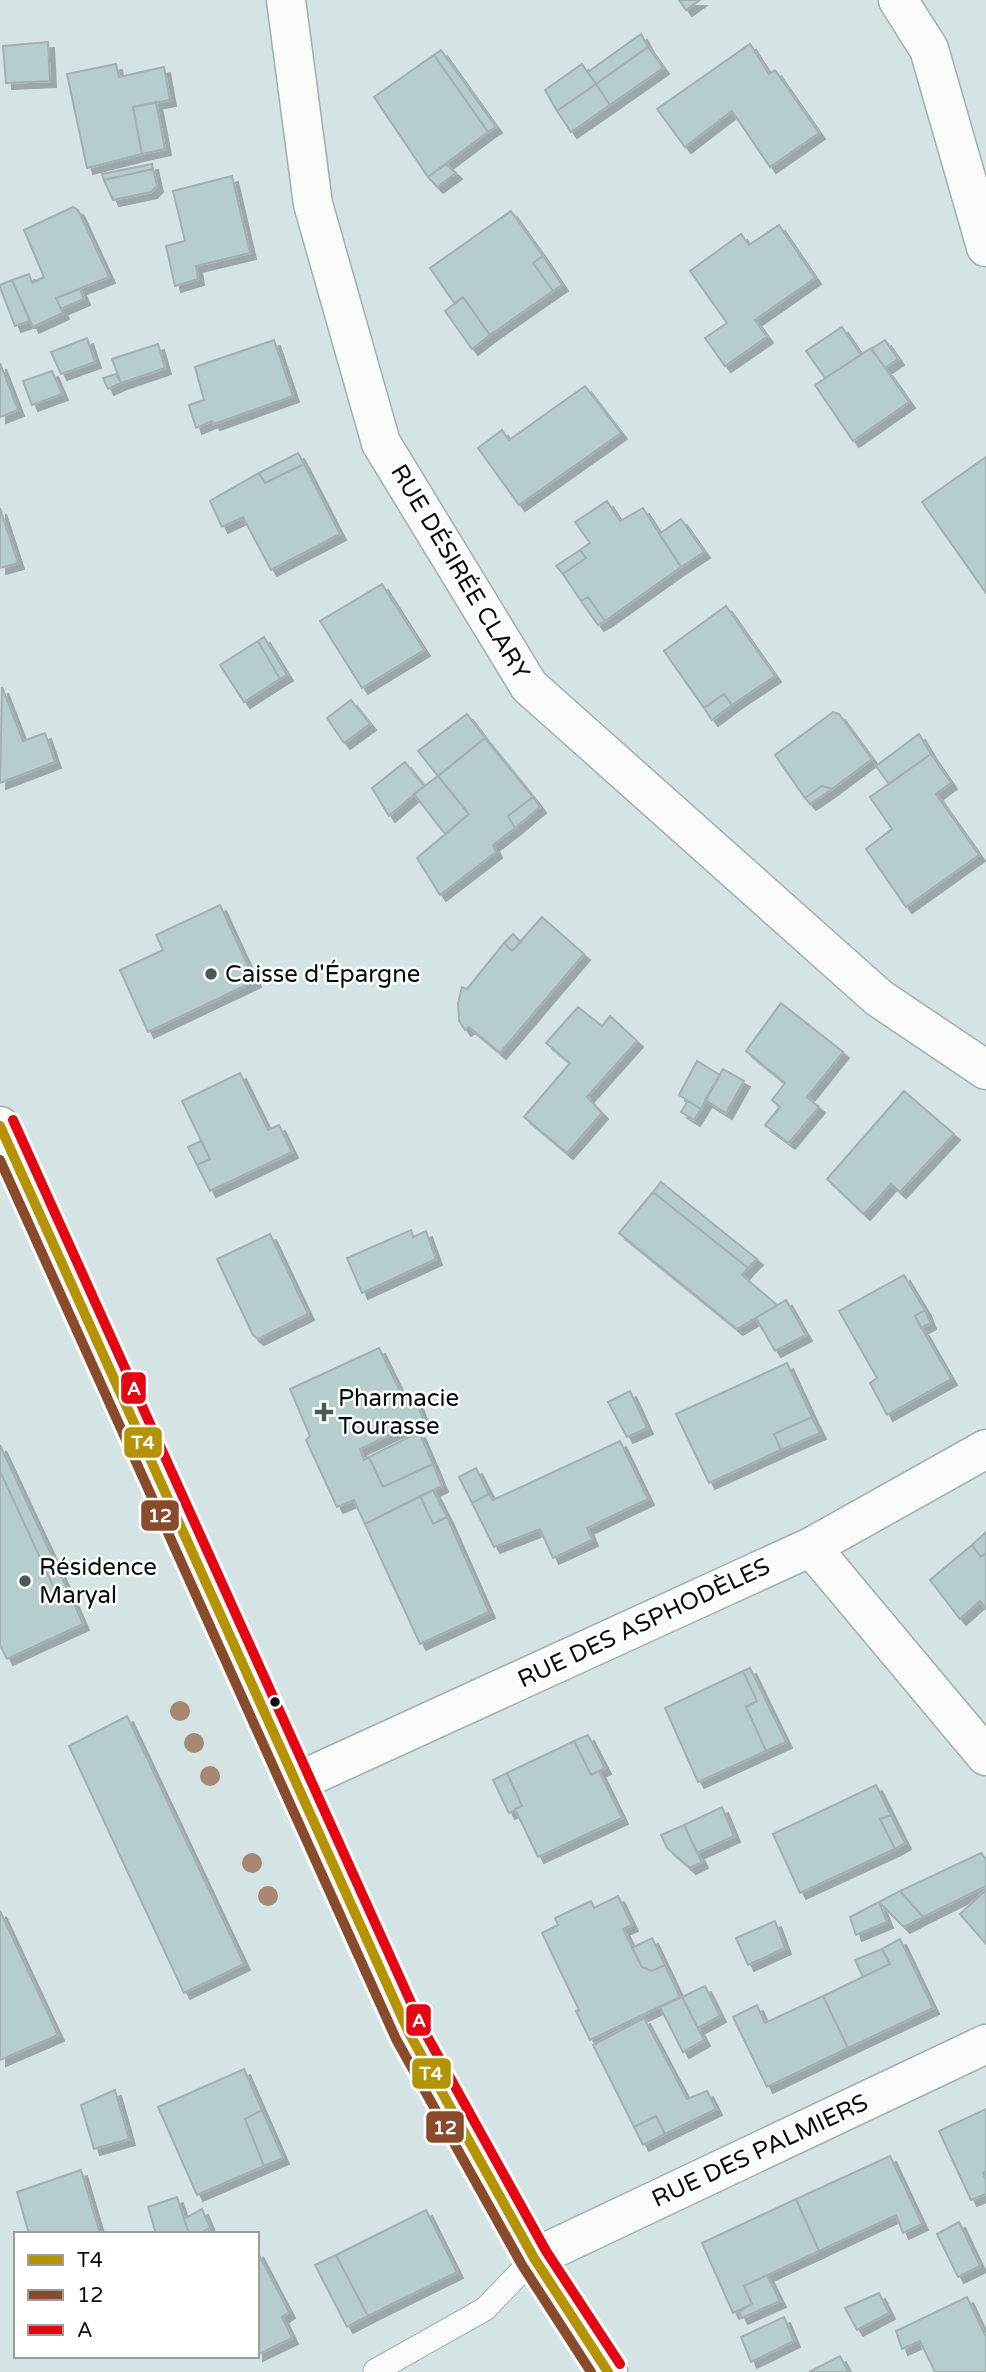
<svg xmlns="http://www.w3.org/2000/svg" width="986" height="2372" font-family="'Varela Round',sans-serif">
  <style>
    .building { fill: #b6cdce; stroke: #a3afb0; stroke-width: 2; filter: url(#shadow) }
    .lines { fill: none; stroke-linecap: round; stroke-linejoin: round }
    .service-casing { stroke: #a1aeaf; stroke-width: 25 }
    .minor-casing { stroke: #a1aeaf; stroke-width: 41 }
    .secondary-casing { stroke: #a1aeaf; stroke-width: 41 }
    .service { stroke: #f9fbfb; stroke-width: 23 }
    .minor { stroke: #f9fbfb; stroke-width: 38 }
    .secondary { stroke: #f9fbfb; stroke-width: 38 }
    .bus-1-casing { stroke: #fff; stroke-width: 16 }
    .bus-2-casing { stroke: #fff; stroke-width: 16 }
    .bus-3-casing { stroke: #fff; stroke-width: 16 }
    .bus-1 { stroke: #b49304; stroke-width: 10 }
    .bus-2 { stroke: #884b2c; stroke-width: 10 }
    .bus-3 { stroke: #e30613; stroke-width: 10 }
    .tree { fill: #a88872 }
    .poi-dot { fill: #4d5859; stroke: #fff; stroke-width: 2.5 }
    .bus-dot { fill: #050d0d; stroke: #fff; stroke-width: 2.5 }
    .labels { text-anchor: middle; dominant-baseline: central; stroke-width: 5; stroke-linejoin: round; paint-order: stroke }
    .street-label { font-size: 24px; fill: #050d0d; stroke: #fff }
    .poi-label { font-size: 24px; fill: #050d0d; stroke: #fff; text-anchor: start }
    .line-badge { stroke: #fff; stroke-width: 2.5 }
    .badge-label { font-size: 19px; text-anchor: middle; font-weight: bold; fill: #fff }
  </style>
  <defs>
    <filter id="shadow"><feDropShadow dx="6" dy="6" stdDeviation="0" flood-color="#0004"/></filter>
  </defs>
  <rect width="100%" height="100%" fill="#d4e4e5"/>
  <!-- building -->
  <path class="building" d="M679 0H700L686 10Z
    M641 34 648 47 596 84 588 72Z
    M48 42 50 81 6 83 3 46Z
    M750 44 769 74 775 70 819 133 770 167 732 111 685 147 657 109Z
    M648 47 663 68 610 105 596 84Z
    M441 50 496 127 488 132 434 55Z
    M434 55 488 132 428 177 374 97Z
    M116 64 119 77 164 67 170 100 133 107 142 154 87 168 67 74Z
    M582 64 596 84 557 111 545 90Z
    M596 84 610 105 571 132 557 111Z
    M156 102 165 149 142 154 133 107Z
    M152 164 153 169 104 180 102 174Z
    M446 164 456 173 437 187 428 177Z
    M153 169 157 186 151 192 113 200 104 180Z
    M232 176 250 253 196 266 198 279 175 286 166 246 185 241 173 191Z
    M73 207 78 210 109 277 56 298 63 313 33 327 12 280 29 274 32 283 44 277 24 230Z
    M511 211 543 256 533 263 553 291 490 335 463 297 455 304 430 268Z
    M779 225 815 278 755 320 767 337 725 366 705 338 727 323 690 271 741 234 749 245Z
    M543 256 562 285 553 291 533 263Z
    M12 280 30 321 15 326 0 287V285Z
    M80 289 84 299 61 309 56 298Z
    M463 297 490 335 472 349 445 311Z
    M842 327 861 355 825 378 806 351Z
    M87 338 95 362 61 374 51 352Z
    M274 340 293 396 214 424 212 421 196 428 189 405 204 400 195 367Z
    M885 340 898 359 885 368 871 349Z
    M158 344 165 368 121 383 112 359Z
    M871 348 909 402 853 441 815 385Z
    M0 363 18 410 0 417Z
    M52 371 62 394 32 405 23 381Z
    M116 374 121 383 108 389 103 378Z
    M585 386 621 433 519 505 478 448 502 430 509 440Z
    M298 453 304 464 265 483 259 473Z
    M986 457V593L922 502Z
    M304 464 340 534 271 570 243 517 222 527 210 501 259 473 265 483Z
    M607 501 620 521 643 508 681 567 605 621 588 597 581 601 563 574 586 558 580 550 590 543 575 522Z
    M0 508 18 563 0 568Z
    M681 519 704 552 681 567 659 534Z
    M580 550 586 558 563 574 556 566Z
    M382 584 424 650 362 688 320 621Z
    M588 597 605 621 598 625 581 601Z
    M726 606 775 676 732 705 724 694 704 708 664 651Z
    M264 637 287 675 280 679 258 641Z
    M258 641 280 679 244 702 220 665Z
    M2 687 23 741 45 733 55 762 0 783Z
    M724 694 732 705 712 720 704 708Z
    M351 700 370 724 344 743 327 718Z
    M833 712 839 714 872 759 832 789 822 786 805 798 775 755Z
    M467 714 485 738 438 776 418 751Z
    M919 734 931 754 889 784 876 766Z
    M485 738 533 797 508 816 515 828 493 845 496 852 440 895 417 858 469 814 438 776Z
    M931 754 951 783 936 794 979 855 906 907 866 849 892 829 870 797Z
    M405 762 424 786 389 816 372 788Z
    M438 776 469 814 445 834 414 794Z
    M822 786 832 789 810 804 805 798Z
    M533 797 540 807 515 828 508 816Z
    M220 905 255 981 148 1032 120 970 163 950 156 935Z
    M542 917 584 954 500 1053 469 1027 465 1030 459 1021 458 1003 462 987 467 989 504 943 512 951Z
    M513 934 521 942 512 951 504 943Z
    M781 1003 843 1052 807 1097 819 1107 789 1143 765 1125 780 1107 772 1100 785 1083 746 1051Z
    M578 1007 602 1026 610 1016 637 1041 587 1097 602 1113 567 1153 524 1117 570 1063 546 1043Z
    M697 1061 720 1075 701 1109 679 1095Z
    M723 1069 744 1081 726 1113 705 1100Z
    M240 1073 268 1130 279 1125 292 1152 210 1191 197 1165 210 1159 182 1101Z
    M904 1091 954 1134 900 1192 891 1184 864 1214 827 1179Z
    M688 1101 701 1109 694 1120 681 1112Z
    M201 1141 210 1159 197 1165 188 1147Z
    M661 1182 757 1259 748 1268 653 1192Z
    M653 1192 748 1268 742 1275 777 1305 737 1329 619 1233Z
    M411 1230 413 1237 426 1231 436 1259 362 1293 347 1258Z
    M270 1234 308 1314 258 1339 253 1335 217 1259Z
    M904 1275 925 1310 915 1316 951 1379 887 1415 870 1383 877 1378 839 1311Z
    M786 1300 806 1335 775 1351 756 1318Z
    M925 1310 930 1323 921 1328 915 1316Z
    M379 1348 404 1399 414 1395 423 1419 360 1449 364 1460 369 1457 383 1487 433 1464 442 1486 365 1524 354 1500 337 1507 306 1440 310 1436 290 1389Z
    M787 1363 812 1417 774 1434 781 1450 709 1483 676 1414Z
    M630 1391 647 1428 627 1437 608 1402Z
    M812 1417 820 1433 781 1450 774 1434Z
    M419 1432 433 1464 383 1487 369 1457Z
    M620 1441 648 1499 587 1528 592 1540 553 1558 540 1529 494 1547 472 1503 489 1494 493 1500Z
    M0 1445 71 1597 60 1601 0 1471Z
    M476 1468 489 1494 472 1503 459 1477Z
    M0 1471 60 1601 71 1597 83 1624 7 1659 0 1645Z
    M433 1490 447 1517 433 1524 420 1496Z
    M420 1496 433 1524 447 1517 489 1612 420 1644 365 1524Z
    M986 1532V1553L981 1557 972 1545Z
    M972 1545 981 1557 986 1553V1609L980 1601 960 1619 930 1580Z
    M750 1668 786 1742 766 1751 746 1707 757 1701 743 1671Z
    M743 1671 757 1701 746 1707 766 1751 698 1782 665 1708Z
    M127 1716 244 1964 184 1993 69 1746Z
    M588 1735 605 1768 591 1775 574 1741Z
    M574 1741 591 1775 599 1771 622 1818 538 1857 515 1809 522 1806 507 1773Z
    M507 1773 522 1806 509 1813 493 1780Z
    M876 1785 891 1815 880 1819 895 1849 800 1893 773 1834Z
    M722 1807 734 1836 697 1853 684 1825Z
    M891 1815 905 1843 895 1849 880 1819Z
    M684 1825 702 1862 690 1868 667 1848 661 1835Z
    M981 1853 986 1859V1886L923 1917 900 1891Z
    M986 1890V1944L960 1914Z
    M900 1891 923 1917 904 1927 879 1902Z
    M618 1896 632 1925 623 1929 642 1967 652 1971 665 1965 680 1997 590 2040 576 2011 579 2010 542 1933 558 1925 555 1918 591 1901 594 1908Z
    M879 1902 887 1922 856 1935 850 1917Z
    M0 1911 58 2035 0 2060Z
    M775 1921 785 1948 748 1965 736 1938Z
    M652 1938 665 1965 652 1971 642 1967 632 1948Z
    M900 1939 933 2008 848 2048 823 1996 890 1964 882 1949Z
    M882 1949 890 1964 863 1977 855 1960Z
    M705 1986 720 2016 698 2028 682 1997Z
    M823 1996 848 2048 767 2087 733 2017 757 2005 765 2023Z
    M682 1997 704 2040 683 2052 660 2007Z
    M644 2018 687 2099 707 2091 716 2109 665 2134 656 2116 634 2127 593 2045Z
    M244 2069 262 2110 245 2119 264 2166 197 2195 158 2107Z
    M115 2090 129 2139 94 2149 81 2105Z
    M986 2109V2171L983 2173 986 2180V2194L971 2200 939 2131Z
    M262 2110 283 2158 264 2166 245 2119Z
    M656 2116 665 2134 643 2145 634 2127Z
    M890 2156 922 2224 903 2233 896 2215 819 2251 796 2199Z
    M81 2170 100 2234H29L17 2192Z
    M177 2197 189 2234H156L148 2207Z
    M796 2199 819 2251 744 2286 752 2304 733 2313 702 2243Z
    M202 2209 210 2228 199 2234H189L184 2219Z
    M426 2210 457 2272 368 2316 336 2255Z
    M959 2222 980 2266 958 2277 937 2234Z
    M257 2251 289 2312 282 2317 292 2338 257 2355Z
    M336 2255 368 2316 347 2327 315 2265Z
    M767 2275 780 2301 742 2318 739 2312 752 2304 744 2286Z
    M879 2293 889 2313 857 2330 845 2308Z
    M967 2297 986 2337V2372H935L920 2341 902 2349 896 2331Z
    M784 2317 794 2341 751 2362 741 2337Z
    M840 2356 848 2372H809Z"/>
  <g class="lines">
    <defs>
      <path id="service" d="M375 2371 485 2309 534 2258"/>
      <path id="minor" d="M286 0 313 204 381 443 529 686 879 998 986 1070
        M898 0 929 49 986 247
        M811 1547 986 1756
        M295 1783 811 1547 986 1449
        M534 2258 986 2044"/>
      <path id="secondary" d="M0 1126 409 2033 534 2258 608 2372"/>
    </defs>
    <!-- service casing -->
    <use href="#service" class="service-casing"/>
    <!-- minor casing -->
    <use href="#minor" class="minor-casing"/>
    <!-- secondary casing -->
    <use href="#secondary" class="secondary-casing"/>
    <!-- service -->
    <use href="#service" class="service"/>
    <!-- minor -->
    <use href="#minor" class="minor"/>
    <!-- secondary -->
    <use href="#secondary" class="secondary"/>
    <defs>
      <path id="bus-1" d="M0 1126 409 2033 534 2258 608 2372"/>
      <path id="bus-2" d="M0 1160 396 2039 522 2265 591 2372"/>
      <path id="bus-3" d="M13 1120 422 2027 546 2251 620 2364"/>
    </defs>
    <!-- bus-1 casing -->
    <use href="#bus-1" class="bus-1-casing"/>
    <!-- bus-2 casing -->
    <use href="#bus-2" class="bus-2-casing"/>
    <!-- bus-3 casing -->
    <use href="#bus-3" class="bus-3-casing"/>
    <!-- bus-1 -->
    <use href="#bus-1" class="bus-1"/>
    <!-- bus-2 -->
    <use href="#bus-2" class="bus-2"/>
    <!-- bus-3 -->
    <use href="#bus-3" class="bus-3"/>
  </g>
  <!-- trees -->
  <g class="tree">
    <circle cx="180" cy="1711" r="10"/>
    <circle cx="194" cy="1743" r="10"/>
    <circle cx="210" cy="1776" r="10"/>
    <circle cx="252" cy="1863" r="10"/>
    <circle cx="268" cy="1896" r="10"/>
  </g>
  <!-- markers -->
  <g class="poi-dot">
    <circle cx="211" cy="974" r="7"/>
    <path d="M320.5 1401.5h7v7h7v7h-7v7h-7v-7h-7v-7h7z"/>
    <circle cx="25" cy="1581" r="7"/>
  </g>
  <circle class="bus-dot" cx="275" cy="1702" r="6"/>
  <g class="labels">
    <!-- street labels -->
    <g class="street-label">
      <text transform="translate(460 572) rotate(59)">RUE DÉSIRÉE CLARY</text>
      <text transform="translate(644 1623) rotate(-25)">RUE DES ASPHODÈLES</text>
      <text transform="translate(760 2151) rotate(-25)">RUE DES PALMIERS</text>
    </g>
    <!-- poi labels -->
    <g class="poi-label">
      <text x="225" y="974">Caisse d'Épargne</text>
      <text x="338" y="1398">Pharmacie<tspan x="338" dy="28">Tourasse</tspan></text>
      <text x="39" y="1567">Résidence<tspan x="39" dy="28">Maryal</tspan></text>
    </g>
  </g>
  <g class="line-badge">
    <rect x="120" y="1371" width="27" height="34" rx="7" fill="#e30613"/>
    <rect x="123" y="1426" width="40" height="33" rx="7" fill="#b49304"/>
    <rect x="140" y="1499" width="40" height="33" rx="7" fill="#884b2c"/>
    <rect x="405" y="2003" width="27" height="34" rx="7" fill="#e30613"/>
    <rect x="411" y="2057" width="41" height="33" rx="7" fill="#b49304"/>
    <rect x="425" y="2110" width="40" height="34" rx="7" fill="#884b2c"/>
  </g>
  <g class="badge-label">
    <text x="134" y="1395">A</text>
    <text x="143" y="1449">T4</text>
    <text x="160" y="1522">12</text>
    <text x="419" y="2027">A</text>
    <text x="431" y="2080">T4</text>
    <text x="445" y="2134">12</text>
  </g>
  <!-- legend -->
  <rect x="14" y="2232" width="245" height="126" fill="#ffffff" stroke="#9b9e9e" stroke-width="2"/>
  <rect x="28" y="2255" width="35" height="10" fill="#b49304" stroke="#9b9e9e" stroke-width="2"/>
  <text x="77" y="2267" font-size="21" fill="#050d0d">T4</text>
  <rect x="28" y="2290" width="35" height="10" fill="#884b2c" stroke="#9b9e9e" stroke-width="2"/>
  <text x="77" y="2302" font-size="21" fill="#050d0d">12</text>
  <rect x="28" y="2325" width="35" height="10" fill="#e30613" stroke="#9b9e9e" stroke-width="2"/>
  <text x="77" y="2337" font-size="21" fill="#050d0d">A</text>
</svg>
